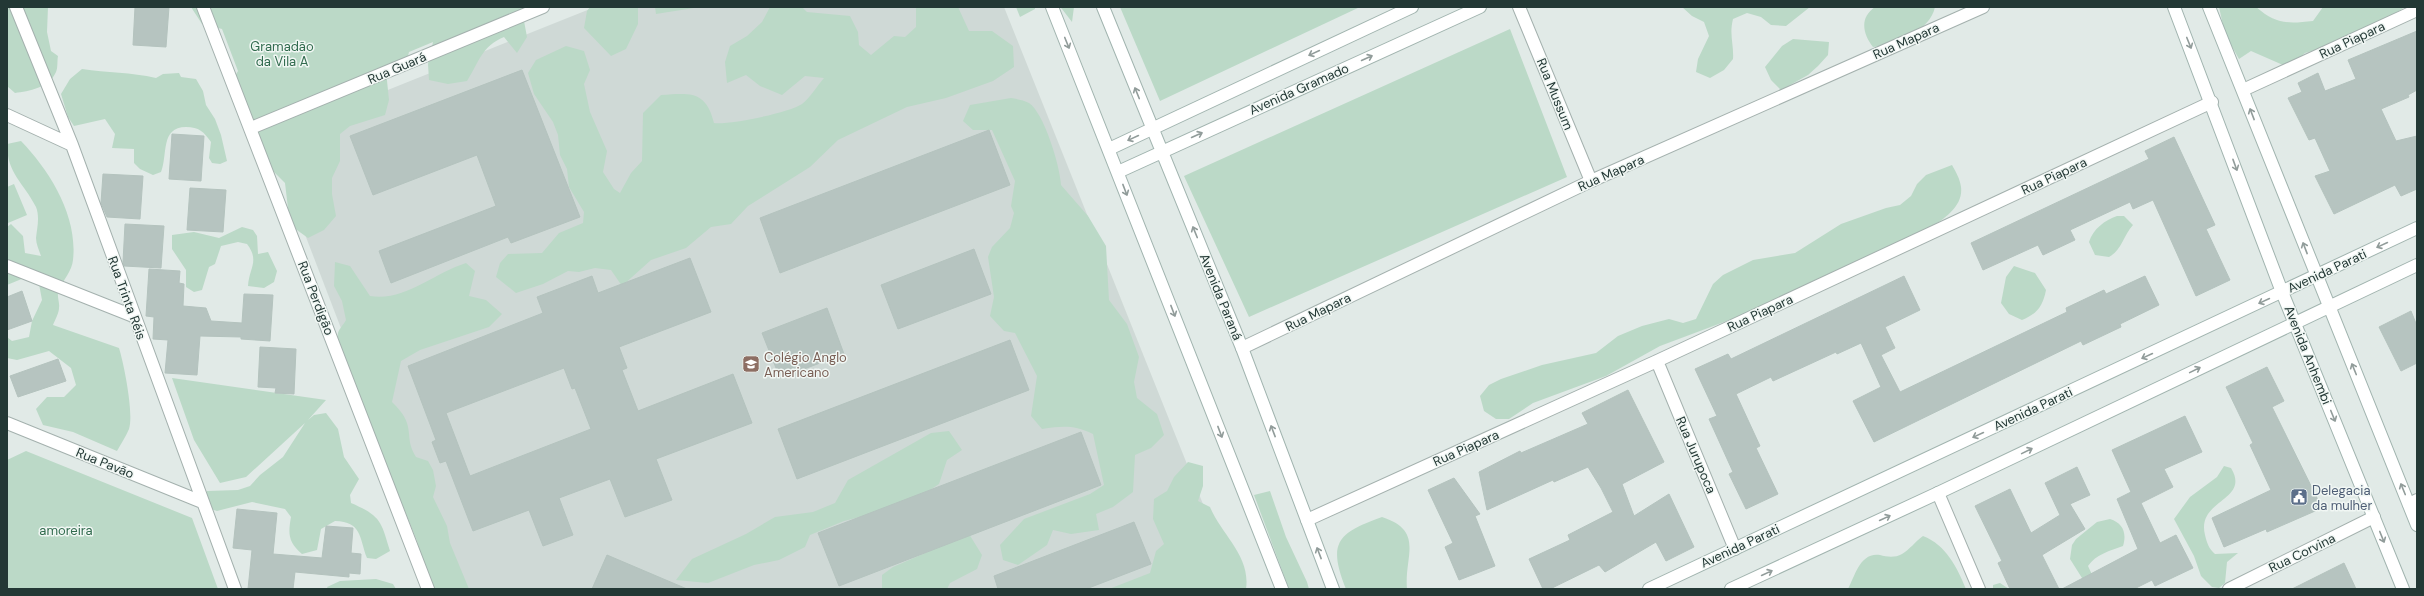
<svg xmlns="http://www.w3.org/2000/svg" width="2424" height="596" font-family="'DM Sans',sans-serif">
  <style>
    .built { fill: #cfd9d6 }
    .green { fill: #bbd9c7 }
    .building { fill: #b6c4c0; stroke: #b4c3be; fill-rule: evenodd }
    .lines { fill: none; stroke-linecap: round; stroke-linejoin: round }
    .street-casing { stroke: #a4b1ae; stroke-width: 14 }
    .secondary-casing { stroke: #a1b4af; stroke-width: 14 }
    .street { stroke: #fff; stroke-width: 12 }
    .secondary { stroke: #fff; stroke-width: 12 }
    .oneway { stroke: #919c9a }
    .labels { text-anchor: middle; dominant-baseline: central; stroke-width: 3; stroke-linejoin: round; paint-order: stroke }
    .street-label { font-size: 13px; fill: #233835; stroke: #f1f7f4 }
    .park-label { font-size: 13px; fill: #316b4e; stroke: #f1f7f4 }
    .education-label { font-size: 13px; fill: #785e54; stroke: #f1f7f4; text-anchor: start }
    .service-label { font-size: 13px; fill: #4e5e75; stroke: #f1f7f4; text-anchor: start }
  </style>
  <rect width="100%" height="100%" fill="#e1eae7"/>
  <!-- built -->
  <path class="built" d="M595 7H1004L1237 589H441L268 138Z"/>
  <!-- green -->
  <path class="green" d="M7 7H48L47 32 51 51 58 56C57 61 58 68 56 72 49 88 29 91 15 93L7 86Z
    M191 7H526L524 21 527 37 517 53 504 37C482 46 479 62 467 81L448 84 429 80 428 64 433 42 409 52 408 56 386 71 389 100 385 115 350 126 340 134V161L332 178V194L336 216 324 230 308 238 290 225 285 183 269 167 235 76 238 71 222 29 202 24Z
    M590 7H638V24L626 49 611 56 584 28 587 11Z
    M655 7H700L656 14Z
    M770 7H802L807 12 850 16 858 32 859 45 871 55 894 36 905 37 916 27V7H958L969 31H992L1013 46 1014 67 993 81 946 98 907 107 838 140 810 167 748 206 731 224 711 227 686 248 651 260 622 286 611 270 595 268 579 272 568 271 543 284 516 293 496 277 500 263 508 254 542 253 559 233 583 223 584 212 569 187 567 169 560 155 558 135 553 122 534 94 528 73 536 60 566 46 584 51 590 70 584 84 590 112 607 151 603 172 614 189 620 193 631 173 642 161 643 113 661 95C690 93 706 90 714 123 728 125 789 113 802 104 810 98 817 86 824 78L805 76 782 95 760 86 746 75 727 83 725 62 730 46 747 36 762 22Z
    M1016 7H1035V9L1020 17Z
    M1060 7H1074L1072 22 1062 9Z
    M1120 7H1360L1160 101Z
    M1682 7H1810L1786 26 1771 25 1761 17 1747 13 1733 19C1729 35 1734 44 1733 59L1724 70 1710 78 1696 72 1698 59 1709 36 1704 22 1692 16Z
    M1875 7H1935C1930 31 1896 45 1873 47 1863 34 1859 18 1875 7Z
    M2219 7H2256C2276 24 2287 24 2313 21L2323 7H2405L2385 20 2329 46 2305 53 2297 60 2283 65 2251 51 2239 59 2225 34Z
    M1510 29 1567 177 1249 317 1184 176Z
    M1793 39 1829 42 1828 55 1818 66 1808 75 1781 90 1771 80 1765 67 1782 46Z
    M82 69C107 73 131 72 156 78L163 74 179 73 181 77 196 79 203 91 206 105 215 119 221 135 227 161 220 164 212 163 209 158 211 142C204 132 199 127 186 127 160 127 168 155 161 172L153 175 140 169 134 163V149L112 148 115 134 105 119 74 126 68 117 61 94 70 79Z
    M1011 98C1016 99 1024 100 1029 103 1044 113 1060 166 1061 185L1088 216 1106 246 1109 300 1127 324 1139 357 1134 382 1137 398 1157 414 1164 435 1151 448 1135 455 1133 492 1113 507 1096 514 1099 530 1071 534 1053 530 1047 545 1018 565 1003 560 1000 545 1024 519 1090 494 1104 485 1093 434C1073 425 1064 426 1042 429L1031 416 1037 376 1015 333 1004 331 990 316 994 297 988 257 992 247 1010 228 1014 213 1011 206 1015 181 992 130H973L963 121 970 105Z
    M21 141C50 171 78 216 73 260 72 271 63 280 59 290 56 295 60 302 59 308 59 313 55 320 53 325L119 348C124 364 134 414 129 429 126 436 121 444 117 451L73 432 43 425 36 409 47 397H64L76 385 71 368 49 351 17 360 7 358V337L12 341 29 337 32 321 42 300 39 284 24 278 7 285V227L11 224 23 236 25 253 41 256C39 250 36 244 36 238 37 228 40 217 36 207 24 183 7 174 7 144Z
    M1952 165C1956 172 1960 179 1961 187 1966 225 1884 245 1861 260L1740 316 1660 346 1606 376 1533 403 1509 419H1496L1484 411 1480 396 1489 385 1501 379 1542 365 1596 353 1618 336 1642 326 1669 319 1683 323 1696 319 1713 284 1723 275 1753 260 1795 253 1841 224 1886 208 1900 205 1911 196 1917 184 1926 175Z
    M14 184 27 215 8 223 7 187Z
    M2117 216H2124L2133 225C2123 236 2122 250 2109 257L2095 255 2089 242C2093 229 2105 220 2117 216Z
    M242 227 253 230 257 236 258 254 268 252 277 271 274 282 264 288 248 286C249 268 260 261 247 244L238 242 221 246 215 264 209 267 202 290 194 292 186 287V270L172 249V235L194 232 219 238Z
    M335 262 350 266 370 296C404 302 434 273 466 263L475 271 469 296 486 300 502 314 489 327 420 350 401 361 392 402C398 408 404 414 407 423 411 437 407 442 416 457L428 461 433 470 436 486 433 497 447 526 450 543 469 589H433L426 576 417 541 365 413C360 390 333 358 338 333 339 329 344 324 346 320L342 301 334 286Z
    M2014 266 2035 273 2046 290C2043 306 2037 314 2022 320L2009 314 2001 303 2006 277Z
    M172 378 326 400 308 420 314 415 326 413 338 429 344 457 359 479 350 495 351 503C381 516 381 521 390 551L376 559 367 558C359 537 362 522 335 521L321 529 317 550 302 554C288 542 288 534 291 517L285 509 252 502 217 511 211 509 206 496 207 491 238 490 250 486 260 475 283 457 305 423 246 477 220 483 194 440Z
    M949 431 962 450 947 460 939 484 930 490 879 512 844 521 810 535 805 547 779 560 754 565 708 583 676 580 692 559 746 534 775 517 813 512 835 503 848 480 931 433Z
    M26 451 192 518 218 589H7V460Z
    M1188 462 1203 466V486L1198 501 1210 507C1221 534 1251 556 1246 589H1109L1150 573 1156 551 1164 544 1153 519 1154 499 1167 491 1174 477Z
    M2224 466 2231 468C2251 501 2196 499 2205 535 2207 543 2209 549 2215 554L2238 553 2227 562 2225 583 2219 588 2212 587 2201 576 2194 556 2174 519 2190 497 2217 477Z
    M1270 491 1286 537 1307 582 1309 589H1289L1254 495Z
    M1382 517C1425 531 1404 556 1407 589H1346C1327 542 1338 533 1382 517Z
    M2110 519C2123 523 2127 533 2123 546 2110 551 2096 554 2088 566L2094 579 2089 589 2070 559 2072 545 2076 539 2097 522Z
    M969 534 982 555 977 569 950 583 947 589H882V575L893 567Z
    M1923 536C1946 545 1957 567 1966 589H1848C1855 576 1860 552 1880 555 1887 557 1895 558 1902 554 1909 550 1916 541 1923 536Z
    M376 579 393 584 396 589H328L327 587 340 581Z
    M2000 583 2009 589H1993V585Z"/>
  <!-- building -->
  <path class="building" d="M135 7H169L166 47 133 45Z
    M2417 31V90L2408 95 2409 97 2381 109 2396 141 2417 136V189L2401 196 2395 185 2334 214 2315 176 2330 171 2315 138 2309 140 2288 98 2302 92 2298 83 2318 73 2325 91 2356 79 2348 60Z
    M522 70 580 217 511 243 508 237 391 283 379 251 496 206 477 155 373 195 350 136Z
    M989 130 1010 185 780 273 760 218Z
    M172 134 204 136 201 181 169 179Z
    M2174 137 2215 225 2206 229 2230 280 2196 296 2153 200 2133 209 2130 202 2070 230 2075 240 2043 255 2038 245 1983 270 1971 243 2149 159 2145 151Z
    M103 174 143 176 140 219 107 217 101 203Z
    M190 188 226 190 223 232 187 230Z
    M125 224 164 226 161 268 124 266 123 262Z
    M974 249 991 294 898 329 881 285Z
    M690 258 711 312 619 347 627 368 622 370 638 411 733 374 752 423 656 459 672 500 625 517 610 479 559 498 573 535 543 546 529 510 473 531 446 461 440 463 432 442 436 440 408 366 543 313 537 297 592 276 598 293ZM564 368 572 389 575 388 591 429 470 476 446 413Z
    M149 269 180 271 179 283 184 284 183 306 206 308 211 321 242 323 244 294 273 295 270 341 241 339V337L200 336 197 375 165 373 168 340 153 339 154 317 146 316Z
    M1904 276 1920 310 1885 327 1895 348 1881 355 1900 392 2067 312 2066 308 2104 290 2106 294 2145 276 2159 305 2120 324 2121 327 2083 345 2081 341 1874 442 1853 401 1881 387 1861 343 1837 354 1836 352 1773 381 1771 377 1736 394 1760 446 1756 448 1778 494 1746 509 1729 474 1733 472 1709 419 1717 416 1695 369 1728 354 1731 359Z
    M22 291 32 321 7 330V297Z
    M827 308 844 354 780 378 762 333Z
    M2411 311 2417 326V363L2401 371 2379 327Z
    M1010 340 1029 390 797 479 778 429Z
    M260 347 296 349 294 394 275 393 276 388 258 387Z
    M58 359 66 381 18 397 10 376Z
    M2267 367 2284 401 2272 407 2322 508 2267 532 2266 529 2224 547 2212 518 2271 490 2250 445 2253 443 2226 387Z
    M1628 390 1664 462 1622 484 1634 516 1669 494 1694 547 1666 561 1656 542 1605 572 1599 565 1550 589H1543L1529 559 1570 540 1568 535 1613 512 1601 488 1588 467 1554 482 1553 480 1487 510 1479 472 1520 451 1521 453 1588 424 1582 413Z
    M2185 416 2202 452 2164 469 2173 487 2141 503 2160 543 2176 535 2193 568 2155 586 2152 580 2134 589H2062L2138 549 2117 499 2131 492 2112 450Z
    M1081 432 1101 485 839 586 818 533Z
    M2077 467 2090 495 2070 504 2085 529 2042 555 2059 589H2010L1998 563 2002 561 1975 506 2010 489 2031 533 2060 515 2045 483Z
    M1454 478 1480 514 1475 516 1495 566 1459 580 1445 547 1453 543 1428 490Z
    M237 509 277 513 273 554 322 558 326 526 353 528 351 553 361 554 360 574 349 573V577L295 572 293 589H248L252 550 233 548Z
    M1134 522 1151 564 1086 589H998L994 576Z
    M607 555 687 589H592Z
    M2344 563 2356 589H2292Z"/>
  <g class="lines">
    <defs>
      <path id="street" d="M16 7 72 145 235 589
        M203 7 428 589
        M1519 7 1591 181
        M2243 90 2417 10
        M7 115 72 145
        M251 128 543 7
        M7 266 133 316
        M1242 348 1591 181 1983 7
        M1657 361 1735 549
        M7 423 202 502
        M1938 493 1979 589
        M2409 504 2417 500
        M1307 520 1657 361 2212 102
        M2229 589 2374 517"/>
      <path id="secondary" d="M1052 7 1282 589
        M1103 7 1242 348 1333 589
        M2174 7 2282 292 2403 589
        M2209 7 2417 525
        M1109 149 1412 7
        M1118 172 1480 7
        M1649 589 2417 228
        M1731 589 1938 493 2417 265"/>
    </defs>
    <!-- street casing -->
    <use href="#street" class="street-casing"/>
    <!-- secondary casing -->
    <use href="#secondary" class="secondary-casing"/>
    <!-- street -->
    <use href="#street" class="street"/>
    <!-- secondary -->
    <use href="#secondary" class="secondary"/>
  </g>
  <!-- one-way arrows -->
  <defs><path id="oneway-shaft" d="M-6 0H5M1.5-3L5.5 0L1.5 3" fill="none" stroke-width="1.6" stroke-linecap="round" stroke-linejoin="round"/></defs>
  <g class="oneway">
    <use href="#oneway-shaft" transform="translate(1067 43) rotate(68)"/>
    <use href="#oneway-shaft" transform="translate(2189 43) rotate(68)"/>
    <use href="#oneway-shaft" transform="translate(1314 53) rotate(155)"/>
    <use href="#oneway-shaft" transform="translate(1367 58) rotate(-24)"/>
    <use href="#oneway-shaft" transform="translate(1137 93) rotate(-112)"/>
    <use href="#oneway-shaft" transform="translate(2252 114) rotate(-111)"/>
    <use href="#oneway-shaft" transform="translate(1197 135) rotate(-24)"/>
    <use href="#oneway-shaft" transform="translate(1133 138) rotate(155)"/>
    <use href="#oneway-shaft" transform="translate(2235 165) rotate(70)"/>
    <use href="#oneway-shaft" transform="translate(1125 190) rotate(69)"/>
    <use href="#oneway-shaft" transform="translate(1195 232) rotate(-112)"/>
    <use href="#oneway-shaft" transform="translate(2382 245) rotate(155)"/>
    <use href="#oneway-shaft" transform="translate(2305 248) rotate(-111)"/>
    <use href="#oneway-shaft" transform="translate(2264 301) rotate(155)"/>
    <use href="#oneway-shaft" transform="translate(1173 311) rotate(69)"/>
    <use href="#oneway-shaft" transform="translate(2147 356) rotate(155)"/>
    <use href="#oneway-shaft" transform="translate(2354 369) rotate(-112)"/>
    <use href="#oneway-shaft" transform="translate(2195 370) rotate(-26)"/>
    <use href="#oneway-shaft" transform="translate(2333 416) rotate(68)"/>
    <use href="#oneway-shaft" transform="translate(1273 431) rotate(-111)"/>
    <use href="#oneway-shaft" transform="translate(1220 432) rotate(69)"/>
    <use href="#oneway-shaft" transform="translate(1978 435) rotate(155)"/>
    <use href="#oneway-shaft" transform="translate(2027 451) rotate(-26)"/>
    <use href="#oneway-shaft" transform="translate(2403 489) rotate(-112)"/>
    <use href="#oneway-shaft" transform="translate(1885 518) rotate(-25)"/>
    <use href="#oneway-shaft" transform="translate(2382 537) rotate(68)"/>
    <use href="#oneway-shaft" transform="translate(1319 553) rotate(-111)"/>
    <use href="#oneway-shaft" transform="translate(1767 573) rotate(-25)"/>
  </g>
  <!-- icons -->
  <defs>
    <symbol id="school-square" viewBox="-11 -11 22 22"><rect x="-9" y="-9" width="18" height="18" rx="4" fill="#8d6e63" stroke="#f1f7f4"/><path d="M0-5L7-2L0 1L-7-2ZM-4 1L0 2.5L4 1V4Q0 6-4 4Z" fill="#fff"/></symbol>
    <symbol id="civic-square" viewBox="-11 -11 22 22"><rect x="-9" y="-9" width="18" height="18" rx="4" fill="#5c6f8a" stroke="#f1f7f4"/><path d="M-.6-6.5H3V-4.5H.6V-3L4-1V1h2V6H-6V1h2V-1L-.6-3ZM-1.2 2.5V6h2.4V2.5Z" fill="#fff"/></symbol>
  </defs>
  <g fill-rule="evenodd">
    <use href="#school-square" x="741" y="354" width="20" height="20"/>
    <use href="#civic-square" x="2289" y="487" width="20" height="20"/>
  </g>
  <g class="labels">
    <!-- street labels -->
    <g class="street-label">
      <text transform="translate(2352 40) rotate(-25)">Rua Piapara</text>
      <text transform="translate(1906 41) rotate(-24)">Rua Mapara</text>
      <text transform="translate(397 68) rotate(-23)">Rua Guará</text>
      <text transform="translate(1299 89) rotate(-24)">Avenida Gramado</text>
      <text transform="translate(1555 94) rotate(68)">Rua Mussum</text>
      <text transform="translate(1611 173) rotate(-24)">Rua Mapara</text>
      <text transform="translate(2054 176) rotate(-25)">Rua Piapara</text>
      <text transform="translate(2327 271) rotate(-25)">Avenida Parati</text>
      <text transform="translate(1221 297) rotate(68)">Avenida Paraná</text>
      <text transform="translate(127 298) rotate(70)">Rua Trinta Réis</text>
      <text transform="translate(316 298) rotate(69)">Rua Perdigão</text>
      <text transform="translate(1318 312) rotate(-26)">Rua Mapara</text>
      <text transform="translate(1760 313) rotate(-25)">Rua Piapara</text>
      <text transform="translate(2308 355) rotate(68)">Avenida Anhembi</text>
      <text transform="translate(2033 409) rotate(-25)">Avenida Parati</text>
      <text transform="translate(1466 448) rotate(-24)">Rua Piapara</text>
      <text transform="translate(1696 455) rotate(67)">Rua Jurupoca</text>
      <text transform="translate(105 463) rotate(22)">Rua Pavão</text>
      <text transform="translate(1740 546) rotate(-25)">Avenida Parati</text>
      <text transform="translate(2302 553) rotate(-26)">Rua Corvina</text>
    </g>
    <!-- park labels -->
    <g class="park-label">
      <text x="282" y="46">Gramadão<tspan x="282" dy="15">da Vila A</tspan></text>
      <text x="66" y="530">amoreira</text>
    </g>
    <!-- education labels -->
    <g class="education-label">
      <text x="764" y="357">Colégio Anglo<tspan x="764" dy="15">Americano</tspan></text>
    </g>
    <!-- service labels -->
    <g class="service-label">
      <text x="2312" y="490">Delegacia<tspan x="2312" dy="15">da mulher</tspan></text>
    </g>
  </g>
  <!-- border -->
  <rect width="2424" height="596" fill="none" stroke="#233835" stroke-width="16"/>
</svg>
